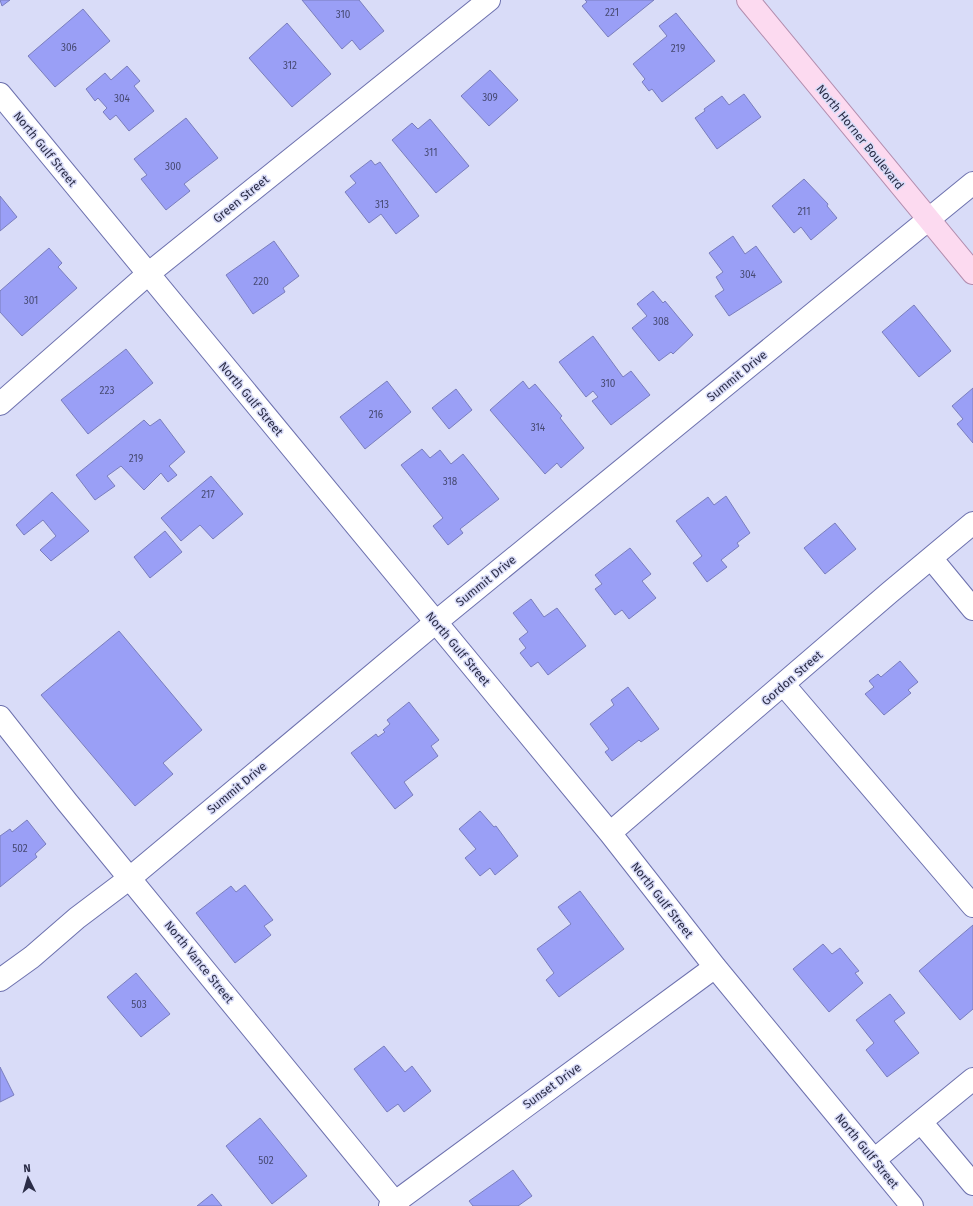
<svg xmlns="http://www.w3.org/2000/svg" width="973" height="1206" font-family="'Fira Sans',sans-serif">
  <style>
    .building { fill: #9a9ff6; stroke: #7a7ebd }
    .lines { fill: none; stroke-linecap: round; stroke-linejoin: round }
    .minor-casing { stroke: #6d71ae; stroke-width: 24 }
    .major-casing { stroke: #b28dae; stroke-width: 24 }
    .minor { stroke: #fff; stroke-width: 22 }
    .major { stroke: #fcdaf0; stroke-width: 22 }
    .labels { text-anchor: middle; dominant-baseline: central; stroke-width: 3; stroke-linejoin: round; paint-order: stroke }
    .number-label { font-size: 10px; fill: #474a73 }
    .street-label { font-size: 12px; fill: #2b2d47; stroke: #d9dcf8 }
  </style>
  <rect width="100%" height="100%" fill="#d9dcf8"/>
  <!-- building -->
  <path class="building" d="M0 0H10L2 6Z
    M302 0H359L384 31 360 50 352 40 342 49Z
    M585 0H654L608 37 582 6 587 2Z
    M83 9 110 41 55 87 28 56Z
    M676 13 715 61 662 102 652 89 649 91 642 82 645 79 633 64 667 36 659 26Z
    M287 23 331 74 292 107 249 58Z
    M127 66 140 81 134 86 154 111 129 131 116 115 110 120 103 112 107 108 98 98 95 101 86 89 105 73 111 80Z
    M490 70 518 100 489 126 461 96Z
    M744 94 761 117 717 149 695 118 705 111 704 109 722 96 729 105Z
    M186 118 218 158 184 184 190 191 166 210 141 179 147 175 134 159Z
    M430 119 469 166 436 193 392 140 412 123 418 129Z
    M371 160 375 165 380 162 419 216 396 234 381 214 369 223 345 192 356 183 350 176Z
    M804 179 828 204 827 206 837 218 811 240 801 227 794 233 772 206Z
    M0 196 17 217 0 231Z
    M733 236 745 254 756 246 782 282 729 316 715 296 724 290 716 277 723 272 709 253Z
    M274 241 299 276 283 288 285 292 253 314 226 275Z
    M49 248 62 263 58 267 77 288 22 336 0 312V291Z
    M653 291 663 303 665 301 693 335 673 354 671 352 659 361 632 328 647 316 637 304Z
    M914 305 951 351 919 377 882 332Z
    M593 336 623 377 631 371 650 395 611 425 592 401 598 397 593 391 586 397 559 362Z
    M126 349 153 383 88 434 61 400Z
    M387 381 411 412 365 449 340 417Z
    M523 381 529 389 535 384 562 416 560 418 584 448 561 468 557 463 545 474 490 410Z
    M973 388V443L957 424 963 419 952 406Z
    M456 389 472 410 449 429 432 408Z
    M160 419 185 452 169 466 177 475 168 482 161 473 144 490 121 466 107 476 115 486 95 500 76 475 144 420 150 426Z
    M422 449 430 458 440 450 451 464 463 454 499 499 460 529 463 533 448 545 433 526 443 518 401 465Z
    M211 476 243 514 213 539 200 525 181 541 161 518Z
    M52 492 89 531 51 561 40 550 56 536 43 520 24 535 16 525Z
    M726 496 750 533 737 543 739 546 721 560 727 567 707 582 693 563 702 556 676 521 708 497 714 505Z
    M835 523 856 549 825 574 804 548Z
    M165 531 182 552 150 578 134 557Z
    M630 548 651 574 642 581 656 598 629 619 622 610 615 615 595 589 602 584 595 575Z
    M531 599 544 617 557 608 586 646 548 675 538 662 531 667 520 653 526 648 519 639 528 632 513 613Z
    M119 631 202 730 163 763 173 774 135 806 41 695Z
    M900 661 918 682 908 690 911 693 884 715 865 694 874 687 869 681 878 674 881 677Z
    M628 687 659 729 641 742 639 740 612 761 605 752 609 749 590 724 614 705 611 700Z
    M409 702 439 740 431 746 438 756 404 782 413 795 395 809 351 753 376 734 378 737 385 732 383 730 390 724 387 720Z
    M480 811 494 827 496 826 518 856 495 875 490 868 480 876 465 858 476 849 459 829Z
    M27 820 46 844 35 854 37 857 0 887V836L10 829 12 832Z
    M245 885 273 920 264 926 271 935 235 963 196 913 231 886 236 892Z
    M580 891 624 949 559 997 546 980 554 973 537 949 571 924 558 907Z
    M973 925V1009L960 1020 919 971Z
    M823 944 832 954 840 948 859 971 855 973 863 983 829 1012 793 969Z
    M136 973 170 1014 141 1037 107 997Z
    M890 994 905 1013 894 1021 919 1053 887 1077 866 1050 874 1043 856 1020Z
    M384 1046 405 1072 412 1066 431 1091 404 1112 398 1104 387 1112 354 1069Z
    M0 1067 14 1095 0 1102Z
    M260 1118 307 1176 272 1204 226 1146Z
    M513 1170 532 1196 518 1206H473L469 1201Z
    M212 1194 222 1206H197Z"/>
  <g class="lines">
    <defs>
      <path id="minor" d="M0 94 610 833 715 967 912 1206
        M0 404 148 274 489 0
        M931 558 973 609
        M784 685 973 906
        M0 717 67 802 398 1206
        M610 833 889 593 973 523
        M0 980 32 957 77 918 130 878 436 622 973 183
        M921 1122 973 1184
        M874 1160 973 1079
        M390 1206 715 967"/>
      <path id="major" d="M748 0 973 273"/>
    </defs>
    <!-- minor casing -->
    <use href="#minor" class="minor-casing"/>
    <!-- major casing -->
    <use href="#major" class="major-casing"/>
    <!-- minor -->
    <use href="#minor" class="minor"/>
    <!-- major -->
    <use href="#major" class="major"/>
  </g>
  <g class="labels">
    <!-- number labels -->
    <g class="number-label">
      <text x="612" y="13">221</text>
      <text x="343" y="15">310</text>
      <text x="69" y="48">306</text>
      <text x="678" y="49">219</text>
      <text x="290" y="66">312</text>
      <text x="490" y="98">309</text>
      <text x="122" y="99">304</text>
      <text x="431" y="153">311</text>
      <text x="173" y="167">300</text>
      <text x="382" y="205">313</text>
      <text x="804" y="212">211</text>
      <text x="748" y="275">304</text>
      <text x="261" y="282">220</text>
      <text x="31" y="301">301</text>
      <text x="661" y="322">308</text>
      <text x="608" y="384">310</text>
      <text x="107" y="391">223</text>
      <text x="376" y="415">216</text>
      <text x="538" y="428">314</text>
      <text x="136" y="459">219</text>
      <text x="450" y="482">318</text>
      <text x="208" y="495">217</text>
      <text x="20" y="849">502</text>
      <text x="139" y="1005">503</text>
      <text x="266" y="1161">502</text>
    </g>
    <!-- street labels -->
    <g class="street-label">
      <text transform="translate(860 137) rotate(51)">North Horner Boulevard</text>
      <text transform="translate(45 149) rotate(51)">North Gulf Street</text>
      <text transform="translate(241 199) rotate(-39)">Green Street</text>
      <text transform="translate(737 376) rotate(-39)">Summit Drive</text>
      <text transform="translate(251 399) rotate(50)">North Gulf Street</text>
      <text transform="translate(486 581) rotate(-39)">Summit Drive</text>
      <text transform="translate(458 649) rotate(50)">North Gulf Street</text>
      <text transform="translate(792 678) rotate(-41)">Gordon Street</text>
      <text transform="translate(237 788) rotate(-40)">Summit Drive</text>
      <text transform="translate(662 900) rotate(52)">North Gulf Street</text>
      <text transform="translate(199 962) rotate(51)">North Vance Street</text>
      <text transform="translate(552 1086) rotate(-36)">Sunset Drive</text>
      <text transform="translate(867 1151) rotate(51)">North Gulf Street</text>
    </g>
  </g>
  <!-- north arrow -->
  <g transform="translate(28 1178) rotate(355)" stroke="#d9dcf8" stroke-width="3" paint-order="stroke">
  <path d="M0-3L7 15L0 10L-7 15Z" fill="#2b2d47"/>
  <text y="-6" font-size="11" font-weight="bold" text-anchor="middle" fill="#2b2d47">N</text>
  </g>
</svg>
